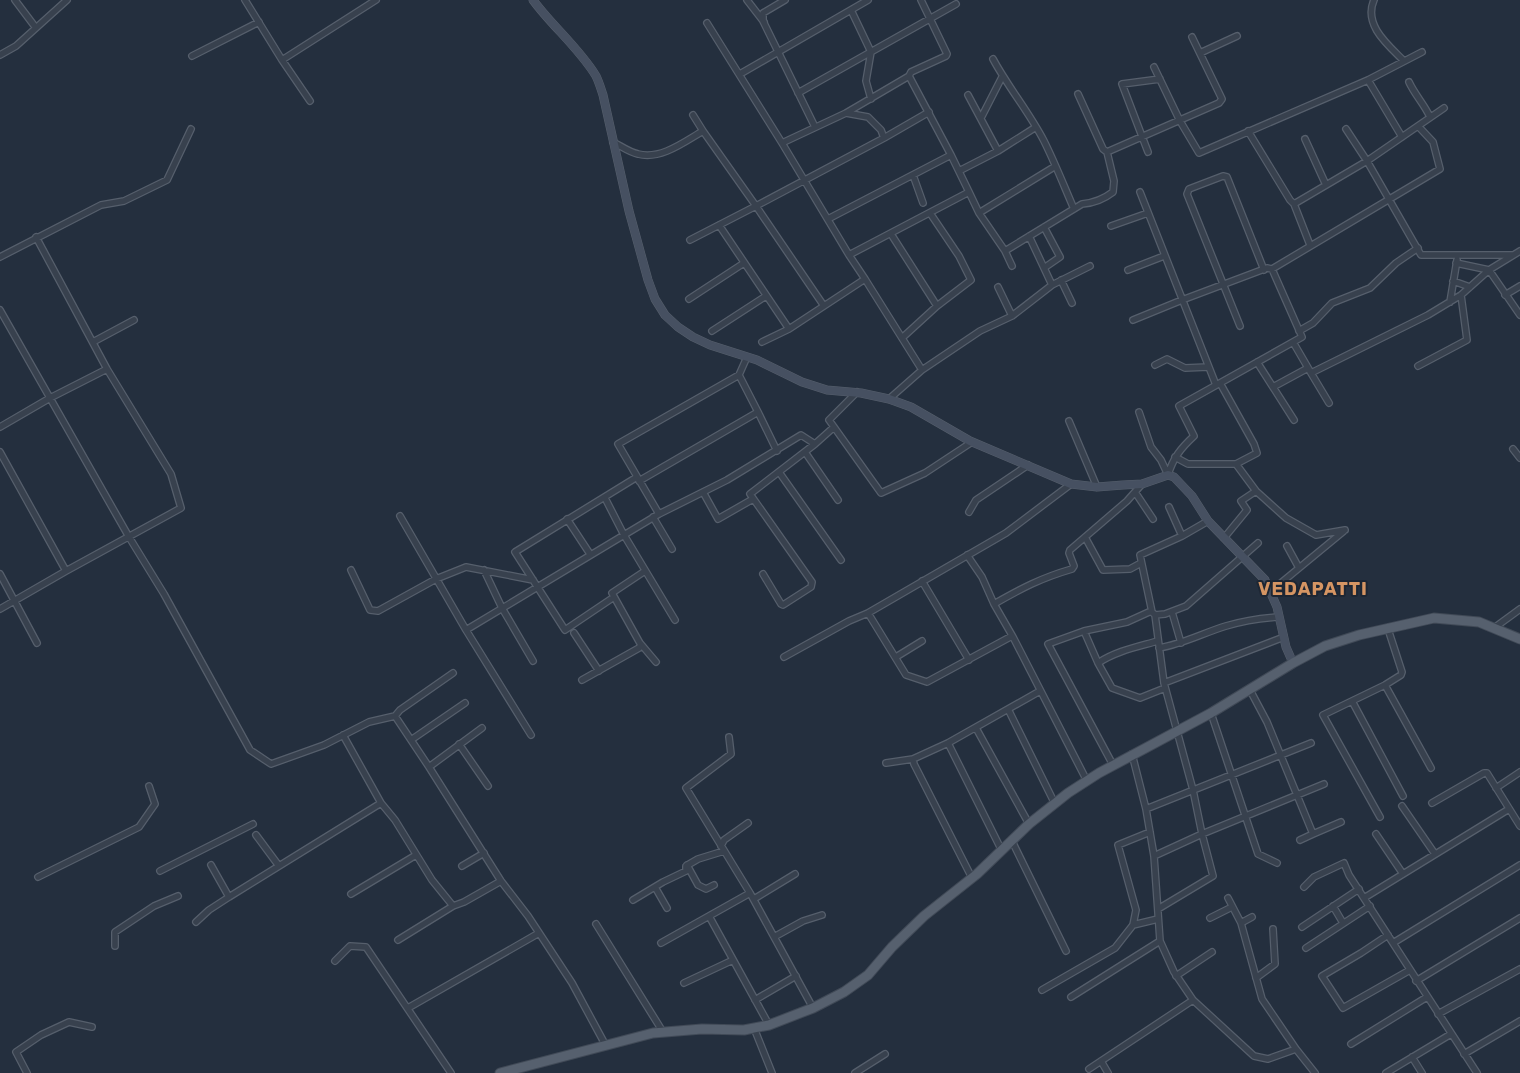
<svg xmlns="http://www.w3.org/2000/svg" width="1520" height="1073" font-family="Rubik,sans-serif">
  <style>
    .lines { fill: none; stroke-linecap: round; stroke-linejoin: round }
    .street-casing { stroke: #565f6c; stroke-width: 8 }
    .secondary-casing { stroke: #565f6c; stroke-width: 9 }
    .primary-casing { stroke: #414a57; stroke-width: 11 }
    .street { stroke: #38414e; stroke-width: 5.5 }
    .secondary { stroke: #465061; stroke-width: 8 }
    .primary { stroke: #56606e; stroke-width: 9 }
    .labels { text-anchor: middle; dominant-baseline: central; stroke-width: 4; stroke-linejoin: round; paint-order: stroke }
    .district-label { font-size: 18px; font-weight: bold; letter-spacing: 1px; fill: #d59563; stroke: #1d2633 }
  </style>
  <rect width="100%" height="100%" fill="#242f3e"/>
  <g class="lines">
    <defs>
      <path id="street" d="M15 0 36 28
        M245 0 282 60 310 101
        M747 0 764 22
        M785 0 763 13V21L815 127
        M921 0 947 54 946 56 911 72 909 76 951 155
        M1374 0C1363 25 1388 45 1404 61
        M851 10 871 52 866 81 871 99
        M707 23 782 143 849 255 865 279 922 370
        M1200 53 1237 36
        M0 55 16 46 67 0
        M192 56 259 22
        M993 59C1008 87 1029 112 1044 141 1055 163 1064 186 1074 209
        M282 60 376 0
        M1154 67 1180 121 1199 153 1368 80 1422 52
        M740 74 868 0
        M1368 80 1402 137
        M1409 82C1415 95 1424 104 1430 117
        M798 93 956 4
        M968 95 998 151
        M846 113 909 76
        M981 118 1002 77
        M1346 129 1367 161 1444 108
        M703 131 756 206 884 138 929 112
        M1248 131 1290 200 1294 204 1367 161 1421 255H1513
        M1305 139 1326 185
        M613 142C621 146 629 152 638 154 661 160 684 142 703 131L693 115
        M782 143 846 113 868 117 881 130 884 138
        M1107 152 1219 103 1222 99 1192 37
        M1148 152 1122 84 1160 79
        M959 171 998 151 1036 127
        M913 175 923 203
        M969 192 979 213 1005 251 1082 204C1094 203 1104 199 1113 192L1114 181 1107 152 1103 149 1078 94
        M1140 192 1216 385
        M1294 204 1310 245
        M979 213 1054 167
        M828 219 951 155 969 192 849 255
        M719 225 789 329
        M1111 226 1148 213
        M891 234 937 306
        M1029 236 1052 285
        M690 240 756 206 824 306
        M1005 251 1012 266
        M0 257 101 205 124 201 167 180 191 129
        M1456 263 1489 270 1520 315
        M1044 268 1060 257 1044 227
        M1128 270 1164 256
        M1061 280 1072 303
        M1453 281 1470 287
        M998 287 1012 316
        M1505 295 1520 286
        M689 299 744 263
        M1450 302 1457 260
        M0 310 129 537 164 594 250 750 271 764 324 745 369 722 395 716 400 710 453 673
        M1133 320 1182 300 1267 268 1272 269 1440 169 1433 142 1418 126
        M1240 326 1187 194 1189 189 1223 176 1227 177 1264 270
        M712 331 766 296
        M1299 331 1313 323 1332 303 1370 288 1396 263 1418 248
        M902 338 937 306 971 280 959 256 930 213
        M93 342 134 320
        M762 342 789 329 865 279
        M1293 342 1311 373 1428 315 1461 295 1489 270 1520 251
        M1257 362 1294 420
        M1155 365 1167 359 1185 368 1208 367
        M1418 366 1467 340 1461 295
        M1311 373 1329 403
        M739 375 747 357
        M1220 383 1254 444 1257 453 1236 464
        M1273 387 1308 368
        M857 392 829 420 881 493 925 473 972 442
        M889 399 922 370 980 331 1012 316 1052 285 1090 266
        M758 412 777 451
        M1139 412 1151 447 1161 460 1168 475
        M1069 421 1097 487
        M0 427 50 398 107 369
        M1513 449 1520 458
        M0 452 66 571
        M805 452 838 500
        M1175 457 1188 464H1236L1256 491 1286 518 1316 535 1345 530
        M779 472 841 560
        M1168 475C1173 458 1181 448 1194 436L1179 406 1302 337 1272 269
        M639 481 758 412 739 375 618 444 659 514
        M703 492 718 519 753 499
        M1135 492 1153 519
        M605 498 624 535 675 620
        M1169 507 1182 536
        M969 512 976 500 1028 465
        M400 516 466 630 659 514 727 480 801 435 815 444
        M653 517 672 549
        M567 519 590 554
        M1085 537 1103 570 1130 569 1141 563
        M1224 538 1247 510 1241 501 1256 491
        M1287 546 1299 568
        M967 555 982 577 994 604 1013 637 1087 781
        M351 570 370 610 378 611 436 579 466 567 533 580
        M484 570 502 608 533 661
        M0 574 37 643
        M763 574 781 604 783 605 811 587 812 582 750 494 815 444 834 427
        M922 581 969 660
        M1270 592 1344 531
        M614 597 565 630 515 552 637 477
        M994 604C1022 588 1041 578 1072 569L1074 566 1069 553 1070 550 1127 501 1142 484
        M0 609 66 571 181 508 171 474 107 369 36 237
        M1152 612 1140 555 1182 536 1208 521
        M1172 612 1181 643
        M868 613 906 675 927 682 1012 636
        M1155 615 1164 683 1193 790 1202 834 1213 876 1158 909
        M1494 628 1520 609
        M466 630 531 735
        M1084 631 1098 663 1112 688 1140 698 1165 688
        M574 633 599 671
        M640 643 656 662
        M1159 648C1183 644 1203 633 1226 626 1243 621 1261 618 1279 617
        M784 657 849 621 868 613 1006 533 1071 484
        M896 657 922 641
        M1098 663C1116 651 1137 647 1158 641
        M582 680 639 648 641 645 612 593 645 571
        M1164 683 1284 637
        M1385 685 1431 768
        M1250 690 1267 722 1313 834 1341 822
        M1352 701 1403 796
        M1008 709 1055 804
        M1211 713 1258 854 1277 863
        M395 716 429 767 482 728
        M976 728 1029 824
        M343 735 381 803 395 820 432 880 453 906 464 902 501 881
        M729 737 731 754 686 788 750 893 813 1008
        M411 740 465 703
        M948 743 1002 851
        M459 744 488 786
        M1132 754 1146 809 1154 856 1160 941 1174 972 1193 1000 1254 1056 1268 1059 1296 1049 1262 999 1241 923 1228 898
        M886 763 913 759
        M1113 765 1048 644 1084 631 1127 622 1149 612H1152L1155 615 1165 614 1186 606 1258 543
        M429 767 501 881 528 916 572 983 606 1046
        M1496 788 1520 772
        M1432 803 1484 773H1487L1520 826
        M1402 806 1435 854
        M1146 809 1311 743
        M1380 817 1323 715 1385 685 1401 675 1402 672 1388 629
        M1376 834 1403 874
        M256 835 279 866
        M1300 840 1313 834
        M1012 841 1066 951
        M721 846 724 840 748 823
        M1154 856 1202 834 1324 784
        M211 865 229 897
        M687 865 698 885 706 889 714 885
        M462 866 484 853
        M160 871 253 824
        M38 877 139 827 155 804 149 786
        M972 878 914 764 913 759 948 743 1040 691
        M655 887 667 908
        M1304 887 1314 877 1344 863 1349 875 1477 1073
        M351 894 416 855
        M1364 898 1509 809
        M754 899 795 874
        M633 900 663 882 686 871V866L698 859 724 851
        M1333 906 1343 923
        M709 916 769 1025
        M1210 918 1232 907
        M196 922 209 910 229 897 381 803
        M1241 923 1252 917
        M596 924 663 1032
        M1133 925 1158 919
        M1302 927 1359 889
        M1388 935 1361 953 1322 976 1343 1008 1410 970
        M774 937 803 921 822 915
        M398 940 453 906
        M661 943 750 893
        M1393 943 1520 865
        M115 946V932L154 906 178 896
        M1306 948 1370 906
        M335 961 350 946 366 947 451 1073
        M1176 976 1212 952
        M1256 978 1275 964 1273 929
        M1416 981 1520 918
        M684 983 733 960
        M1042 990 1115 948 1133 925 1136 910 1118 845 1150 832
        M1071 997 1160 941
        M755 1000 796 976
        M408 1008 539 933
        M1438 1014 1520 969
        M754 1028 772 1073
        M1351 1044 1427 997
        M1296 1049 1315 1073
        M1464 1054 1520 1021
        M1412 1057 1422 1073
        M1101 1061 1108 1073
        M1089 1069 1193 1000
        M27 1073 16 1052 41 1035 69 1022 92 1027
        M855 1073 885 1054
        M1386 1073 1451 1034"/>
      <path id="secondary" d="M533 0C552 26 579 48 596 76 599 82 601 89 603 95L629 211 648 280 655 299 665 315 678 327 693 337 710 345 757 360 802 382 827 390 861 393 889 399 911 407 970 441 1071 484 1097 487 1123 485 1142 484 1168 475 1174 477 1192 496 1208 521 1265 580 1277 607 1286 647 1293 663"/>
      <path id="primary" d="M500 1073 653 1033 702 1029 744 1030 769 1025 813 1008 844 992 868 975 892 947 924 916 977 874 1029 824 1068 793 1099 773 1211 713 1293 663 1325 646 1359 635 1434 618 1479 622 1520 639"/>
    </defs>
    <!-- street casing -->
    <use href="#street" class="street-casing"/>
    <!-- secondary casing -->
    <use href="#secondary" class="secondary-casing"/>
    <!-- primary casing -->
    <use href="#primary" class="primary-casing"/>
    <!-- street -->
    <use href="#street" class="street"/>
    <!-- secondary -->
    <use href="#secondary" class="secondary"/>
    <!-- primary -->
    <use href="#primary" class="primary"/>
  </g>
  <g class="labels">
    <!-- district labels -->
    <g class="district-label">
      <text x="1313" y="589">VEDAPATTI</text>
    </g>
  </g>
</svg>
